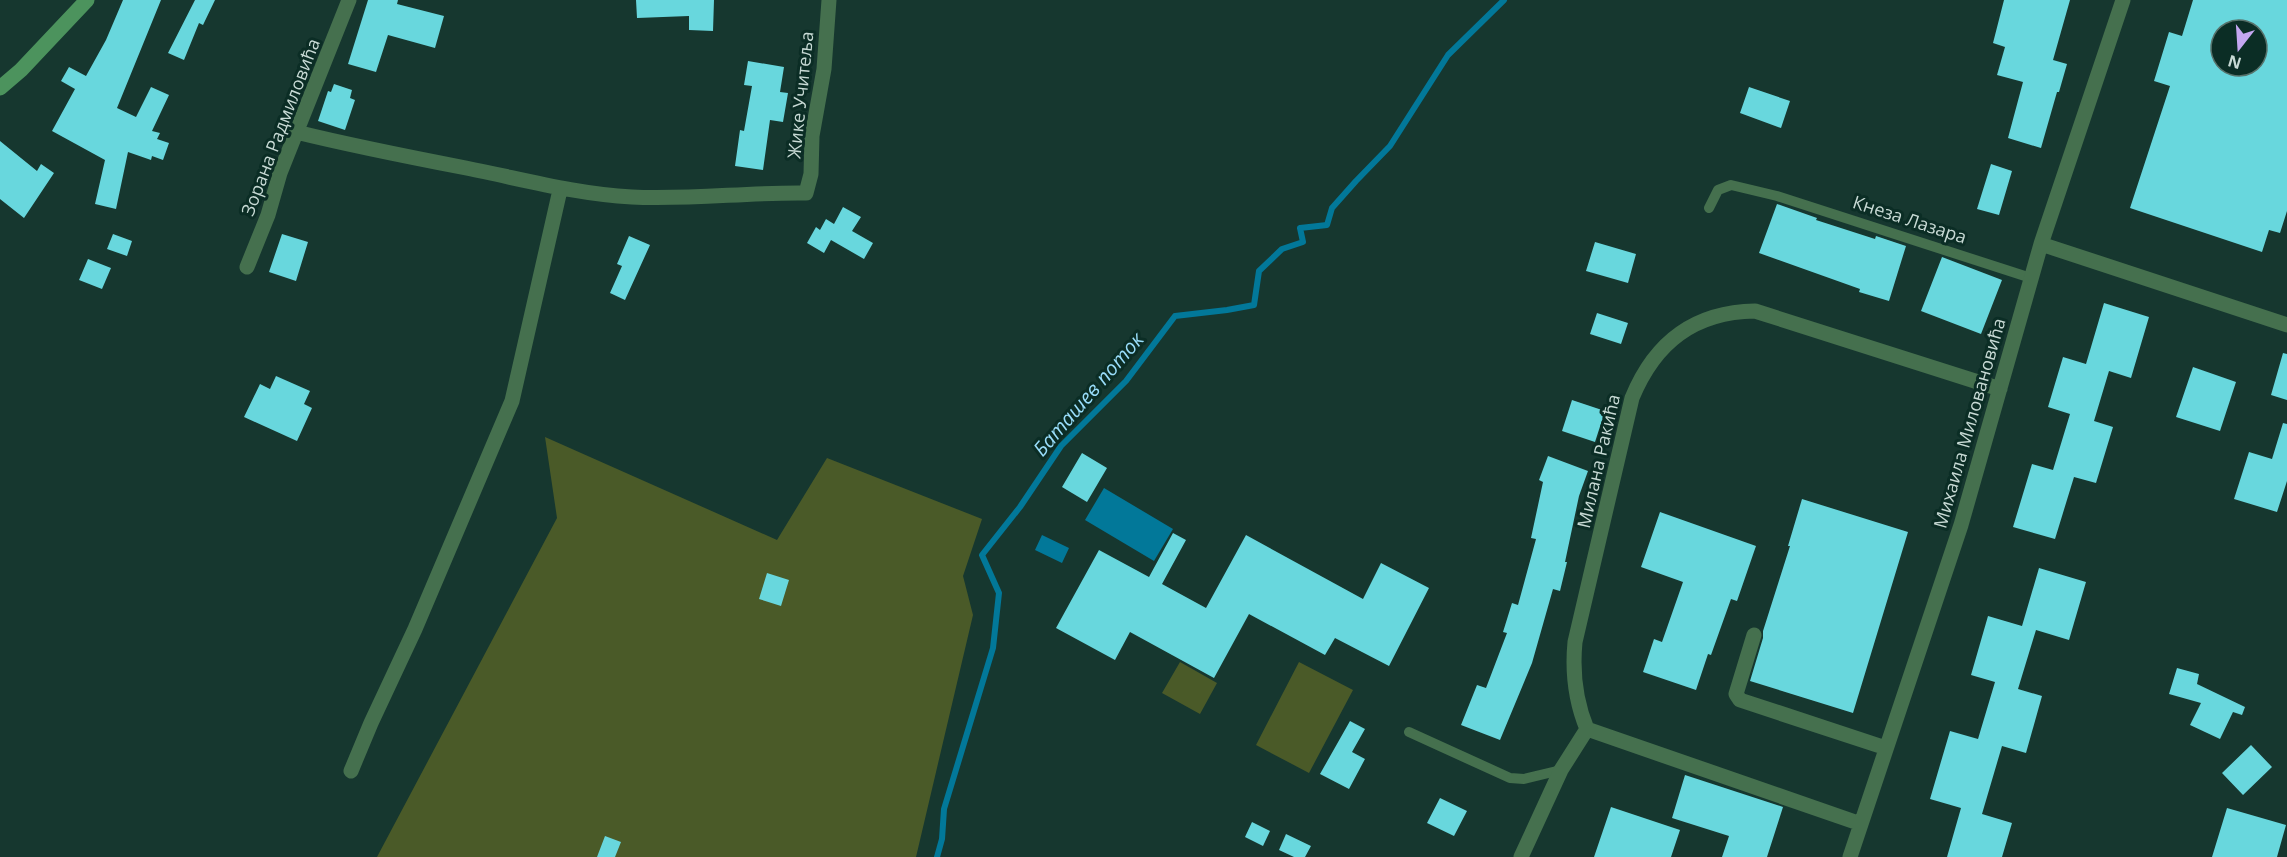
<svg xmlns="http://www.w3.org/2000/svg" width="2287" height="857" font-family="'Open Sans',sans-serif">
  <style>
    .green { fill: #4a5a28 }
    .water { fill: #027899 }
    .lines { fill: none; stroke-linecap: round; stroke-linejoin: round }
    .stream { stroke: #027899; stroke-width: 6 }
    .building { fill: #68d7dd; fill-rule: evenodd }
    .lane { stroke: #45704e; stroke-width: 10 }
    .street { stroke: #45704e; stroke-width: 15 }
    .secondary { stroke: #4c935d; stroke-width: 15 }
    .labels { text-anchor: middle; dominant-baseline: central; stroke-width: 6; stroke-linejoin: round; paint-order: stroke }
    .street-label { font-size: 18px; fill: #c8dad5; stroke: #0b2d25 }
    .water-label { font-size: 20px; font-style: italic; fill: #99ddfa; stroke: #0b2d25 }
  </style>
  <rect width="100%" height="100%" fill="#16372f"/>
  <!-- green -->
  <path class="green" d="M545 437 777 540 827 458 982 519 963 576 973 615 916 857H377L557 518Z
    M1180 662 1217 683 1200 714 1162 693Z
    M1299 662 1353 690 1309 773 1256 745Z"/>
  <!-- water -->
  <path class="water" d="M1104 488 1173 529 1154 561 1085 520Z
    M1042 535 1069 548 1062 563 1035 550Z"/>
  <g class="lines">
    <!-- stream -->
    <path class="stream" d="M937 857 942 839 944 809 993 648 999 593 982 555 1020 507 1061 446 1126 381 1175 316 1227 310 1254 305 1259 271 1282 249 1303 242 1300 228 1327 225 1332 208 1356 181 1390 146 1448 55 1504 0"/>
  </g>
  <!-- building -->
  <path class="building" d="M123 0H161L117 108 136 117 151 87 169 95 152 131 160 133 157 139 169 143 163 160 152 156 151 160 128 152 116 209 95 204 105 160 52 131 75 89 61 81 69 67 86 76 106 40Z
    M195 0H215L203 25 199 23 184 60 168 53Z
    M368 0H398L397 4 444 16 435 48 388 35 376 72 348 64Z
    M636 0H714L713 31 689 30V16L637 18Z
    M2004 0H2070L2053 60 2067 64 2059 92H2057L2041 148 2008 138 2023 82 1997 75 2005 47 1993 43Z
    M2193 0H2287V211L2280 233 2269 230 2262 252 2130 208 2170 86 2154 81 2169 32 2182 36ZM2221 30H2257V66H2221Z
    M748 61 784 67 780 92 788 93 783 122 770 120 763 170 735 166 740 130 744 131 752 86 744 85Z
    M334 84 352 90 350 98 355 100 345 130 318 121 328 91 331 92Z
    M1749 87 1790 101 1781 128 1740 113Z
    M0 141 37 171 41 164 54 173 24 218 0 199Z
    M1991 164 2012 171 1999 215 1977 209Z
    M1777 204 1817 218 1816 220 1875 239 1876 236 1906 246 1889 301 1859 292 1860 289 1759 253Z
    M843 207 861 217 852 231 873 243 864 259 831 240 824 253 807 243 816 227 820 230 826 219 834 224Z
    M113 234 132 241 127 256 107 249Z
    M282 234 308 242 296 281 269 272Z
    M629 236 650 245 625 300 610 293 622 266 617 264Z
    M1595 242 1636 254 1628 283 1586 271Z
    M1942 257 2002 280 1981 334 1921 311Z
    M88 259 111 268 102 289 79 280Z
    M2104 303 2149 317 2131 378 2109 371 2094 421 2113 427 2096 483 2074 477 2055 539 2013 527 2032 464 2053 470 2070 414 2048 407 2063 357 2086 364Z
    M1597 313 1628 323 1621 344 1590 334Z
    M2283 353 2287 354V400L2271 395Z
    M2193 367 2236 382 2220 431 2176 417Z
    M276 376 310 391 304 404 312 408 297 441 244 417 260 384 270 389Z
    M1572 400 1605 411 1595 442 1562 431Z
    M2283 423 2287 424V481L2277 512 2234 499 2249 452 2272 459Z
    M1082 453 1107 468 1087 502 1062 487Z
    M1548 456 1588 471 1579 496 1565 562H1567L1560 591 1553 589 1532 663 1500 740 1461 725 1477 685 1486 688 1507 633 1503 632 1512 603 1518 605 1536 539 1531 538 1543 482 1539 480Z
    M1802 499 1908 532 1853 713 1750 681 1763 638V631L1790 546H1788Z
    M1660 512 1756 546 1737 601 1731 599 1711 655 1708 654 1696 690 1643 672 1654 639 1662 642 1683 582 1641 567Z
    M1173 533 1186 540 1162 584 1206 608 1246 535 1363 599 1381 563 1429 588 1389 666 1335 638 1325 655 1249 614 1214 678 1130 632 1115 660 1056 628 1099 550 1149 577Z
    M2039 568 2086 582 2069 640 2036 630 2018 689 2042 696 2026 753 2002 746 1982 814 2012 823 2002 857H1947L1961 808 1930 799 1950 731 1978 739 1995 682 1971 675 1988 616 2022 626Z
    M767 573 789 580 781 606 759 599Z
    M2177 668 2199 674 2197 684 2245 707 2242 715 2233 712 2220 739 2190 725 2201 703 2169 694Z
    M1350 721 1365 729 1352 752 1365 759 1349 789 1320 774Z
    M2251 745 2272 767 2243 795 2222 773Z
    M1685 775 1783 807 1767 857H1722L1729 836 1672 818Z
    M1440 798 1467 811 1454 836 1427 823Z
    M1611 807 1680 830 1671 857H1594Z
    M2227 808 2286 825 2277 857H2212Z
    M1252 822 1270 831 1263 846 1245 837Z
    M1286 834 1311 846 1305 857H1294L1279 850Z
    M605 836 621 842 615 857H597Z"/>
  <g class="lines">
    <!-- lane -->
    <path class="lane" d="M1709 208 1718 190 1731 185 1777 196 2031 278
      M1409 732 1510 778 1524 779 1561 770"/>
    <!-- street -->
    <path class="street" d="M296 132C353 146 409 157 466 168 522 179 575 194 632 197 690 200 748 192 806 193L811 174 812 136 824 69 829 0
      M2041 244 2287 325
      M247 267 268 215 280 173 349 0
      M1754 635 1736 694 1740 700 1886 748
      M1587 729 1861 824
      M351 771 371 723 415 629 512 401 560 190
      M1521 857 1561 770 1587 729C1575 700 1572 673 1575 642L1632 398C1655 342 1694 312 1755 311L2000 389
      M1850 857 1961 525 2041 244 2123 0"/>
    <!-- secondary -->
    <path class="secondary" d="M0 88 21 70 87 0"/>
  </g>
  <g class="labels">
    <!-- street labels -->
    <g class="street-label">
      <text transform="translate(800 95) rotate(-84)">Жике Учитеља</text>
      <text transform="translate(280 127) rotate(-69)">Зорана Радмиловића</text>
      <text transform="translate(1910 219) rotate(18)">Кнеза Лазара</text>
      <text transform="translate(1969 423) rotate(-74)">Михаила Миловановића</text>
      <text transform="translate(1598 461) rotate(-77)">Милана Ракића</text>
    </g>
    <!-- water labels -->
    <g class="water-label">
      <text transform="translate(1088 394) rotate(-49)">Баташев поток</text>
    </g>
  </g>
  <!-- north arrow -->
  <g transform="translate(2239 48) rotate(197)"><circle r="28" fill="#0b2d25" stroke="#57726b" stroke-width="1.5"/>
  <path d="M0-4.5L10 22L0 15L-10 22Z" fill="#c4a7f1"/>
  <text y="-9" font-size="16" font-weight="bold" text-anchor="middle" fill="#c8dad5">N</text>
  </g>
</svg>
